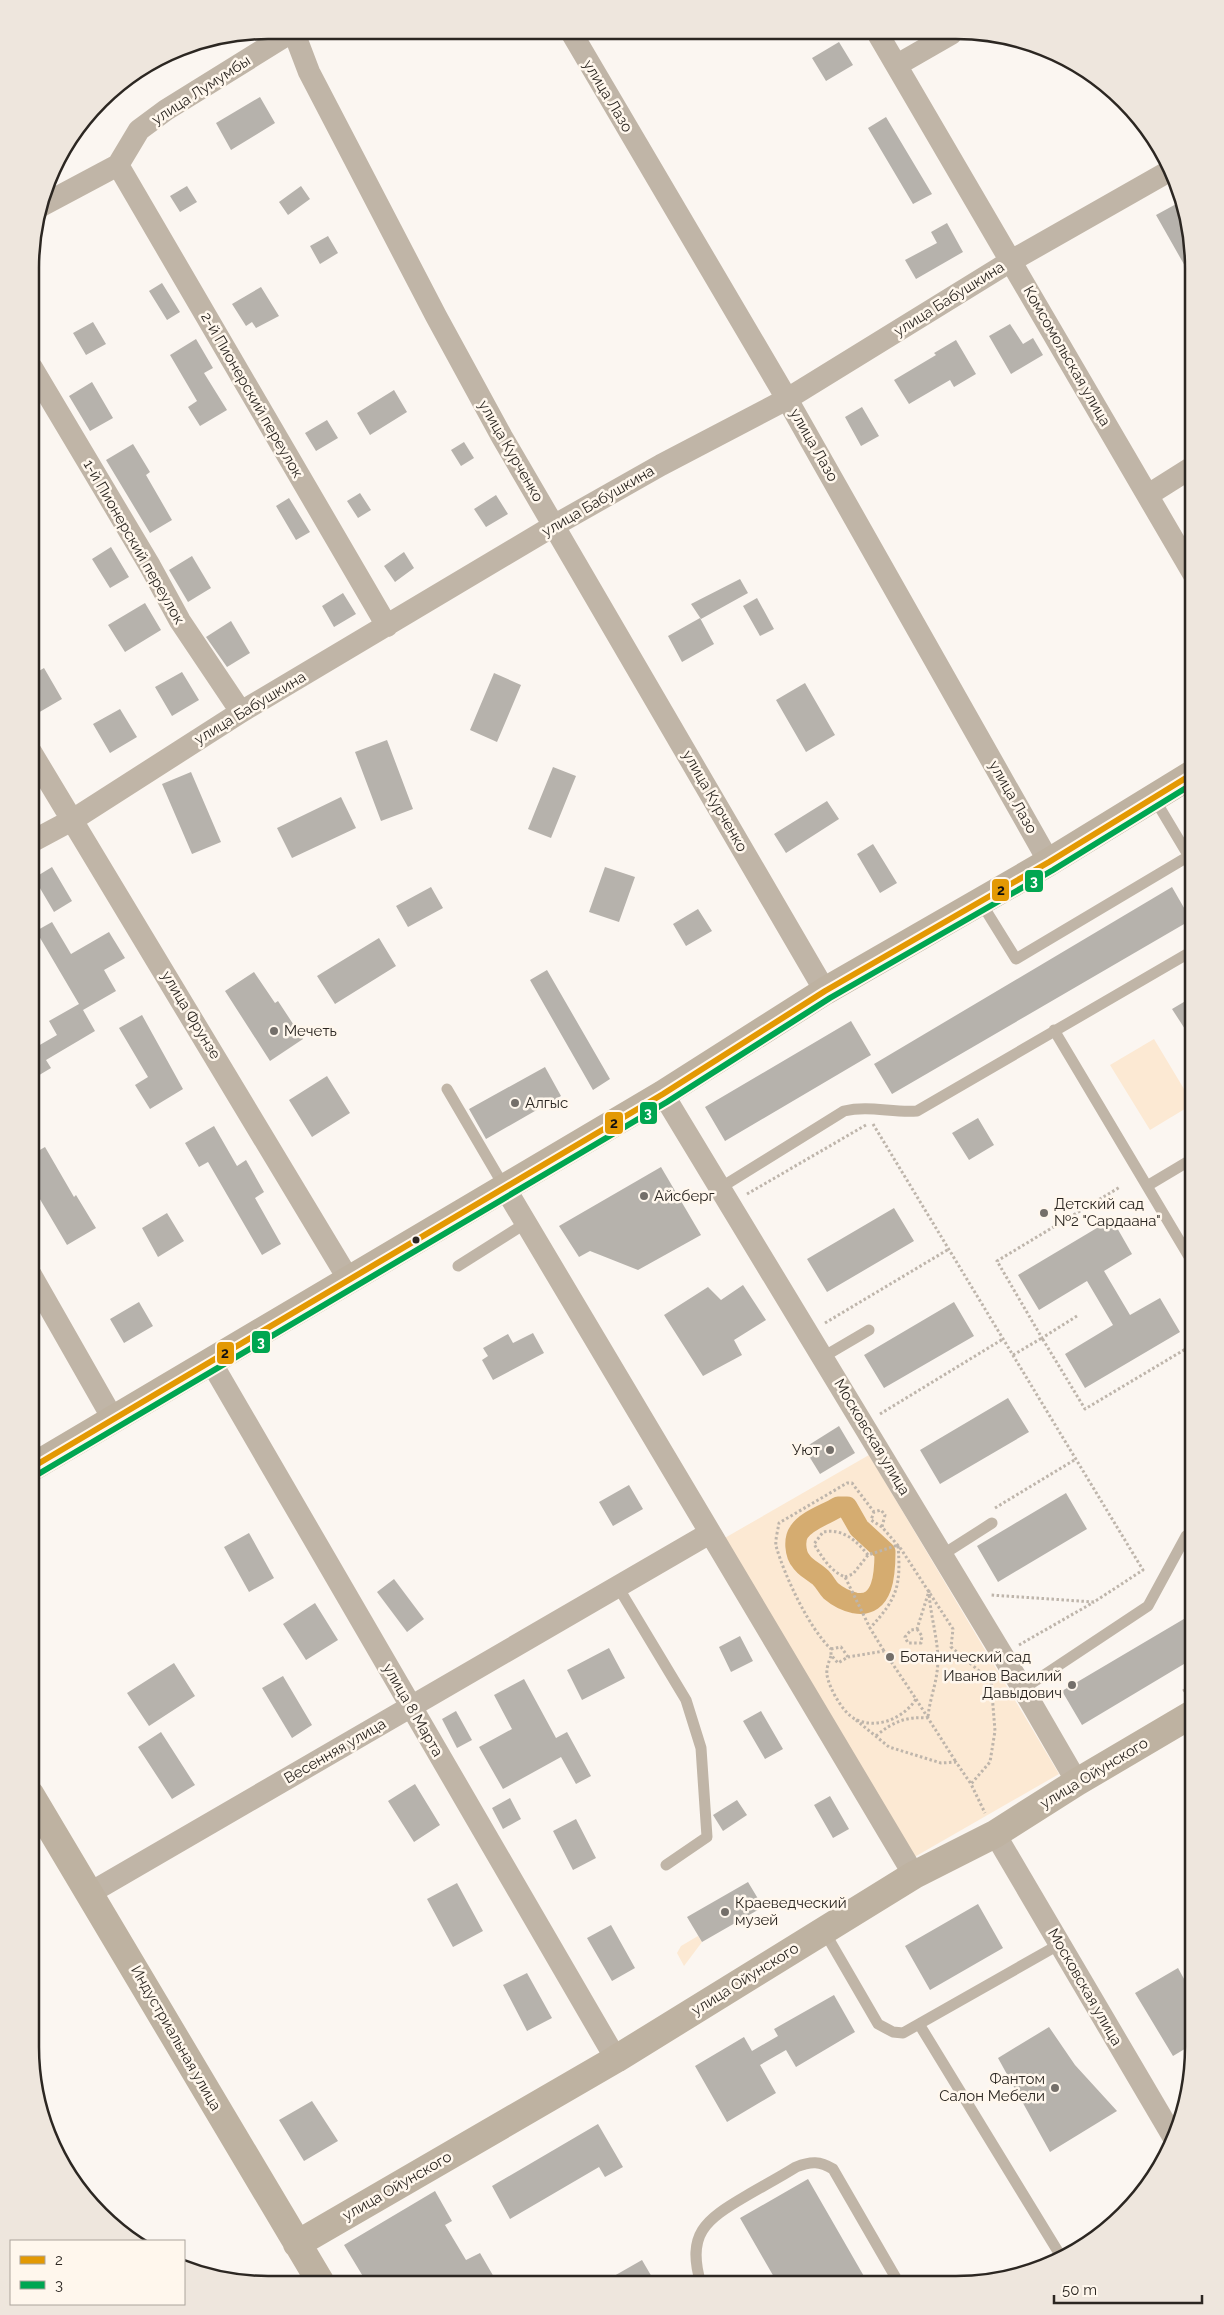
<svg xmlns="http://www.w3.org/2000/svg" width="1224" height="2315" font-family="Raleway,sans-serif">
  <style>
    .green { fill: #fce9d3 }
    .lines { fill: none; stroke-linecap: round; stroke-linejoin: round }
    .canal { stroke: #d5ac70; stroke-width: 21 }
    .building { fill: #b6b2ac }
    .path { stroke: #beb5ab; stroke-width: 3; stroke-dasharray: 2.5 2.5; stroke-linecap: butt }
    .service { stroke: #c0b5a7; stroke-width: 11 }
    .minor { stroke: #c0b5a7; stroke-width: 22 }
    .secondary { stroke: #beb2a1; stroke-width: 28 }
    .bus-1-casing { stroke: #fff7ed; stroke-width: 10 }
    .bus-2-casing { stroke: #fff7ed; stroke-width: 10 }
    .bus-1 { stroke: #e39903; stroke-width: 6 }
    .bus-2 { stroke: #00a651; stroke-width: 6 }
    .poi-dot { fill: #746f6a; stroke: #fff7ed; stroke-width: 2 }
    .bus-dot { fill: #2c2722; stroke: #fff7ed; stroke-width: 2 }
    .labels { text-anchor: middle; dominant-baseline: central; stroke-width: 5; stroke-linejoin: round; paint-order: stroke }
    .street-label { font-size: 15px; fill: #2c2722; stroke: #fff7ed }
    .poi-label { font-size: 15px; fill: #2c2722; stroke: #fff7ed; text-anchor: start }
    .rim { fill: none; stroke: #2c2722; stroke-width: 2.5 }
    .line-badge { stroke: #fff7ed; stroke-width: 2 }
    .badge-label { font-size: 14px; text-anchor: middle; font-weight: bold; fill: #fff }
    .pale-badge-label { font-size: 14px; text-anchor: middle; font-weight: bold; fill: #111 }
  </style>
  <rect width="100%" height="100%" fill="#fbf6f1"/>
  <!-- green -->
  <path class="green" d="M1154 1039 1193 1104 1150 1130 1110 1065Z
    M869 1455 1059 1774 911 1859 723 1539Z
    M698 1936 702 1942 684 1966 677 1953 681 1946Z"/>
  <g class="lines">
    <!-- canal -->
    <path class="canal" d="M838 1507H847L859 1528 885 1552C885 1572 884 1608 855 1603 846 1601 838 1597 831 1591 827 1587 825 1582 821 1578 815 1572 805 1568 801 1561 795 1554 794 1539 799 1532 807 1520 827 1514 838 1507Z"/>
  </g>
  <!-- building -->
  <path class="building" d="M839 42 853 65 826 81 812 58Z
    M260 97 275 123 231 150 216 123Z
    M886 117 932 194 913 204 868 128Z
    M187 186 197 202 180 212 170 196Z
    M301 186 310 199 288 215 279 202Z
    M1178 203 1185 214 1194 268V282L1156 215Z
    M947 223 963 252 916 279 905 260 937 243 931 232Z
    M328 236 338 253 320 264 310 246Z
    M162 283 180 312 167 320 149 291Z
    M261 287 279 316 256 328 252 322 246 326 232 304Z
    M93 322 106 344 86 355 73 333Z
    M1010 324 1023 344 1033 338 1043 355 1011 374 989 336Z
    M196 339 213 368 204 373 227 410 200 426 188 407 197 401 170 355Z
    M956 340 976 374 954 387 950 380 909 404 894 380 936 355 934 353Z
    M92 382 113 418 90 431 69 396Z
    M394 390 407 412 370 435 357 413Z
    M862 407 879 436 861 446 845 417Z
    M327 420 338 438 316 451 305 433Z
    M464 442 474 458 461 466 451 450Z
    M133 444 150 472 146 475 172 520 150 533 106 460Z
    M360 493 371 510 358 518 347 501Z
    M496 495 508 514 486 527 474 509Z
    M289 498 310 532 296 540 276 506Z
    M111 547 129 577 110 588 92 559Z
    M404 552 414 568 395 582 384 566Z
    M192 556 211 588 188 602 169 570Z
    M740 579 748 593 701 619 691 604Z
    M343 593 356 614 334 627 322 606Z
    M757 598 774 629 760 636 743 606Z
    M145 603 161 630 125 652 108 625Z
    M700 618 714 644 682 662 668 636Z
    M231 621 250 653 227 667 206 637Z
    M44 668 62 699 31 717 32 675Z
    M182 672 199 700 172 716 155 687Z
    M494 673 521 685 497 742 470 730Z
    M805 683 835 735 806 752 776 700Z
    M120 709 137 737 110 753 93 724Z
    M387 740 413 809 381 821 355 752Z
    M553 767 576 776 551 838 528 829Z
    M191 772 221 842 192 854 162 784Z
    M341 797 356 828 292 858 277 828Z
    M827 801 839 819 786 853 774 834Z
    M873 844 897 883 880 893 857 854Z
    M52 867 72 901 54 912 34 878Z
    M605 867 635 877 619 922 589 912Z
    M431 887 443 908 408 927 396 906Z
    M1172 887 1191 920 892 1094 874 1064Z
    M698 909 712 931 686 946 673 924Z
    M52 922 71 954 109 932 125 958 104 970 116 991 83 1010 95 1031 46 1060 51 1068 31 1080V1034L38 1046 57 1035 49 1021 79 1004 36 931Z
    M379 938 396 966 335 1004 317 976Z
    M547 970 610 1079 593 1090 530 980Z
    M254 972 275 1003 278 1001 303 1039 270 1061 225 991Z
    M1194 996V1043L1172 1009Z
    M142 1015 183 1089 150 1109 135 1085 148 1077 119 1028Z
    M851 1021 871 1055 725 1141 705 1107Z
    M545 1067 561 1096 486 1139 469 1109Z
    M327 1076 350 1113 312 1137 289 1100Z
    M978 1118 994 1145 969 1160 952 1133Z
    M214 1126 237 1166 246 1160 264 1192 255 1198 281 1244 262 1255 208 1162 199 1167 185 1143Z
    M45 1147 74 1197 76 1195 96 1228 67 1245 31 1184V1155Z
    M661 1167 701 1235 638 1270 590 1251 579 1257 559 1226Z
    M894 1208 914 1241 827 1292 807 1259Z
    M167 1213 184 1241 158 1257 142 1228Z
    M1112 1219 1132 1254 1104 1271 1130 1315 1160 1298 1180 1332 1085 1388 1065 1354 1113 1325 1087 1281 1039 1310 1018 1275Z
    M743 1285 766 1320 734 1340 742 1355 703 1376 664 1315 708 1287 721 1300Z
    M139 1302 153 1326 124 1343 110 1319Z
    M954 1302 974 1336 884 1388 864 1355Z
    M533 1333 544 1353 493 1380 482 1360 488 1356 483 1348 508 1334 513 1343Z
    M1008 1398 1029 1432 940 1484 920 1450Z
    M839 1426 855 1453 820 1474 804 1448Z
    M629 1485 643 1509 613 1526 599 1502Z
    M1066 1493 1087 1529 998 1582 977 1546Z
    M249 1533 274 1578 249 1592 224 1547Z
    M394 1579 424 1619 407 1632 377 1592Z
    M315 1603 338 1640 306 1660 283 1624Z
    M1194 1613V1658L1082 1725 1062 1691Z
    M740 1636 753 1661 731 1672 719 1647Z
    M609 1648 625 1678 582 1700 567 1670Z
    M174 1663 195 1696 149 1726 127 1693Z
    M283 1676 312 1725 292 1738 262 1688Z
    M524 1679 556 1738 567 1732 591 1776 576 1784 561 1757 503 1789 479 1747 512 1729 494 1695Z
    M456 1711 472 1740 457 1748 442 1719Z
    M761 1711 783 1749 765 1759 743 1721Z
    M161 1732 195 1785 172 1799 138 1747Z
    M415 1784 440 1825 414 1842 388 1801Z
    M830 1796 849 1829 833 1838 814 1805Z
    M510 1798 521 1819 503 1829 492 1808Z
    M737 1800 747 1815 723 1831 713 1815Z
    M576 1819 596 1858 573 1870 553 1831Z
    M748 1882 763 1907 702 1942 687 1917Z
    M457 1883 483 1931 453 1947 427 1899Z
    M978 1904 1003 1948 930 1990 905 1946Z
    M611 1925 635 1968 612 1981 587 1938Z
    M1178 1968 1193 1995V2044L1173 2056 1135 1993Z
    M527 1973 552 2018 527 2031 503 1985Z
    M834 1995 855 2032 796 2067 786 2050 760 2065 776 2093 727 2122 695 2066 744 2037 752 2051 778 2036 774 2029Z
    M1049 2027 1075 2065 1117 2111 1050 2152 998 2058Z
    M312 2101 338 2141 304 2161 279 2120Z
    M598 2124 623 2167 605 2177 599 2167 510 2219 492 2186Z
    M808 2179 869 2285 778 2284 740 2218Z
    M435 2191 452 2221 445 2225 466 2260 480 2253 498 2284 367 2283 344 2245Z
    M642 2260 656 2284H600Z"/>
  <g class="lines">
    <!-- path -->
    <path class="path" d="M873 1124 1143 1570 1094 1602 991 1595
      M747 1194 866 1125
      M1077 1316 1042 1338 997 1261 1120 1187
      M825 1323 949 1249
      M1013 1355 1042 1338 1085 1409 1194 1344
      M880 1414 1003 1339
      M995 1508 1076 1459
      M882 1527 871 1520 874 1512 881 1510 885 1515 882 1527 901 1549 953 1629 951 1647 991 1681 995 1731 990 1762 971 1784 985 1813
      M868 1555C856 1540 842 1528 823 1532L814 1544C822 1557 830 1571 845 1577L870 1628
      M845 1577 853 1574 868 1555 898 1545C901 1585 898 1598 870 1628L884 1651
      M917 1629 922 1636 921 1643H908L905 1637 911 1630 917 1629 929 1591C930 1618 941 1646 937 1672 935 1688 929 1702 928 1718
      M1019 1645 1094 1602
      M831 1649 841 1647 848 1657 838 1663 831 1655V1649C809 1628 785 1577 776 1546 775 1540 778 1530 779 1523L847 1483H852L874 1512
      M831 1656C829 1661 826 1669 827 1675 829 1688 843 1713 855 1719 877 1730 904 1718 916 1699L884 1651 848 1657
      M1183 1691 1194 1685
      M916 1699 928 1718
      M856 1720 889 1747 941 1763 956 1762 971 1784
      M876 1736C892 1722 907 1716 928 1718L956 1762"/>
    <!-- service -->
    <path class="service" d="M1154 798 1194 865
      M980 901 1016 959 1189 856
      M1054 1030 1194 1265
      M447 1089 505 1188
      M1147 1186 1194 1158
      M720 1188 844 1111C869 1105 892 1113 917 1111L1194 950
      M458 1266 526 1223
      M823 1357 869 1330
      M942 1555 992 1523
      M618 1587 686 1700 701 1748 707 1837 666 1865
      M1023 1689 1148 1606 1186 1536 1194 1531
      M824 1931 878 2024 893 2032 903 2033 1060 1944
      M919 2024 1062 2258
      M701 2284C686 2234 705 2220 746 2196 763 2186 780 2177 796 2167 811 2161 820 2161 833 2169L900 2285"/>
    <!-- minor -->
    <path class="minor" d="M293 30 309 72 436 316 502 437 825 991
      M571 32 787 399 1049 862
      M878 34 1194 575
      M897 65 951 34
      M118 165 387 626
      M41 206 118 165 139 130 166 110 295 30
      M32 368 150 566 180 621 241 712
      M1148 495 1194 466
      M31 752 349 1280
      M31 842 74 819 241 712 555 525 661 465 787 399 1011 261 1171 170
      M663 1094 1023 1689 1077 1782
      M505 1188 914 1875
      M31 1275 113 1419
      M211 1362 616 2059
      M995 1834 1175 2140
      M90 1893 710 1533"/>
    <!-- secondary -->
    <path class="secondary" d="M31 1468 663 1094 825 991 1049 862 1194 773
      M30 1794 321 2283
      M297 2244 616 2059 914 1875 995 1834 1077 1782 1194 1713"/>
    <defs>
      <path id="bus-1" d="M31 1468 663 1094 825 991 1049 862 1194 773"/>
      <path id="bus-2" d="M35 1476 667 1102 830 998 1053 870 1194 783"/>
    </defs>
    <!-- bus-1 casing -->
    <use href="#bus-1" class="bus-1-casing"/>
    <!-- bus-2 casing -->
    <use href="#bus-2" class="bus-2-casing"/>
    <!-- bus-1 -->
    <use href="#bus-1" class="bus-1"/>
    <!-- bus-2 -->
    <use href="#bus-2" class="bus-2"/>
  </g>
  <!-- markers -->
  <g class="poi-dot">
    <circle cx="274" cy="1031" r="5"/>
    <circle cx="515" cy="1103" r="5"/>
    <circle cx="644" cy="1196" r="5"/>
    <circle cx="1044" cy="1213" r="5"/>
    <circle cx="830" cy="1450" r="5"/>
    <circle cx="890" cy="1657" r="5"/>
    <circle cx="1072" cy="1685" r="5"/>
    <circle cx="725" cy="1912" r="5"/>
    <circle cx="1055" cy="2088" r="5"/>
  </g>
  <circle class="bus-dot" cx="416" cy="1240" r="4.5"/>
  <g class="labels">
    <!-- street labels -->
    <g class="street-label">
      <text transform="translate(201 90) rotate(-33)">улица Лумумбы</text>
      <text transform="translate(608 96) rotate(59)">улица Лазо</text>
      <text transform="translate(949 299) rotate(-32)">улица Бабушкина</text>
      <text transform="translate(1067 356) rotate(60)">Комсомольская улица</text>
      <text transform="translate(252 395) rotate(60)">2-й Пионерский переулок</text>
      <text transform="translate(814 445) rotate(60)">улица Лазо</text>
      <text transform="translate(511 451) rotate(60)">улица Курченко</text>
      <text transform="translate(598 501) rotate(-30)">улица Бабушкина</text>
      <text transform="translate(134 542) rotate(60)">1-й Пионерский переулок</text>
      <text transform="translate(250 708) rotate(-31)">улица Бабушкина</text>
      <text transform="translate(1013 797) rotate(60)">улица Лазо</text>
      <text transform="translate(715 801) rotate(60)">улица Курченко</text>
      <text transform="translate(191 1015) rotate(59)">улица Фрунзе</text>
      <text transform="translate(872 1437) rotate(59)">Московская улица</text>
      <text transform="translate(413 1710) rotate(60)">улица 8 Марта</text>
      <text transform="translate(335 1751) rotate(-30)">Весенняя улица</text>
      <text transform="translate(1094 1773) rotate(-31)">улица Ойунского</text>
      <text transform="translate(745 1979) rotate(-32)">улица Ойунского</text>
      <text transform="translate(1085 1987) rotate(60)">Московская улица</text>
      <text transform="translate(176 2038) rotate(60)">Индустриальная улица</text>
      <text transform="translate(397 2186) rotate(-30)">улица Ойунского</text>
    </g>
    <!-- poi labels -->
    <g class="poi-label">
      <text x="284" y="1031">Мечеть</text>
      <text x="525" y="1103">Алгыс</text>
      <text x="654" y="1196">Айсберг</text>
      <text x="1054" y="1204">Детский сад<tspan x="1054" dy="17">№2 "Сардаана"</tspan></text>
      <text x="820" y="1450" text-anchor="end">Уют</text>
      <text x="900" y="1657">Ботанический сад</text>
      <text x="1062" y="1676" text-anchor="end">Иванов Василий<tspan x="1062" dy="17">Давыдович</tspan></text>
      <text x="735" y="1903">Краеведческий<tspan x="735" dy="17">музей</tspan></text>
      <text x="1045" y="2079" text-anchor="end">Фантом<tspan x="1045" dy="17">Салон Мебели</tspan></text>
    </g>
  </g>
  <!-- crop -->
  <path d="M0 0H1224V2315H0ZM268 39H956A229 229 0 0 1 1185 268V2047A229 229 0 0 1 956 2276H268A229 229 0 0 1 39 2047V268A229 229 0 0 1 268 39Z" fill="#eee6dd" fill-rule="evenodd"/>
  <path class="rim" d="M268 39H956A229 229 0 0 1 1185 268V2047A229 229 0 0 1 956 2276H268A229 229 0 0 1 39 2047V268A229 229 0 0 1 268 39Z"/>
  <g class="line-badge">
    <rect x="1024" y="869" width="20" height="24" rx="5" fill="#00a651"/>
    <rect x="991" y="878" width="19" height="24" rx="5" fill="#e39903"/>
    <rect x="639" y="1101" width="19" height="24" rx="5" fill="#00a651"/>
    <rect x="604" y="1111" width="20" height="24" rx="5" fill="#e39903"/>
    <rect x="251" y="1330" width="20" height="24" rx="5" fill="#00a651"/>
    <rect x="216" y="1341" width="19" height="24" rx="5" fill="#e39903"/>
  </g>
  <g class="badge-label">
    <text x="1034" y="886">3</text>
    <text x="648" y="1118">3</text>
    <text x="261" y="1347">3</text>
  </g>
  <g class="pale-badge-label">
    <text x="1001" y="895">2</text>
    <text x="614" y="1128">2</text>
    <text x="225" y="1358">2</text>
  </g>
  <!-- legend -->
  <rect x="10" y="2240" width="175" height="65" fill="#fff7ed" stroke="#aba49c"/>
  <rect x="20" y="2256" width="25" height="8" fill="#e39903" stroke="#aba49c"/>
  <text x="55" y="2265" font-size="15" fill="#2c2722">2</text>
  <rect x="20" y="2281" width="25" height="8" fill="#00a651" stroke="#aba49c"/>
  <text x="55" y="2290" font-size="15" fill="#2c2722">3</text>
  <!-- scale -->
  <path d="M1054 2295v8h148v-8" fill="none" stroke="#2c2722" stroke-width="2.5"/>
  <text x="1062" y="2295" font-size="15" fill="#2c2722" stroke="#fff7ed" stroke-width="4" paint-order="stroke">50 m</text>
</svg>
